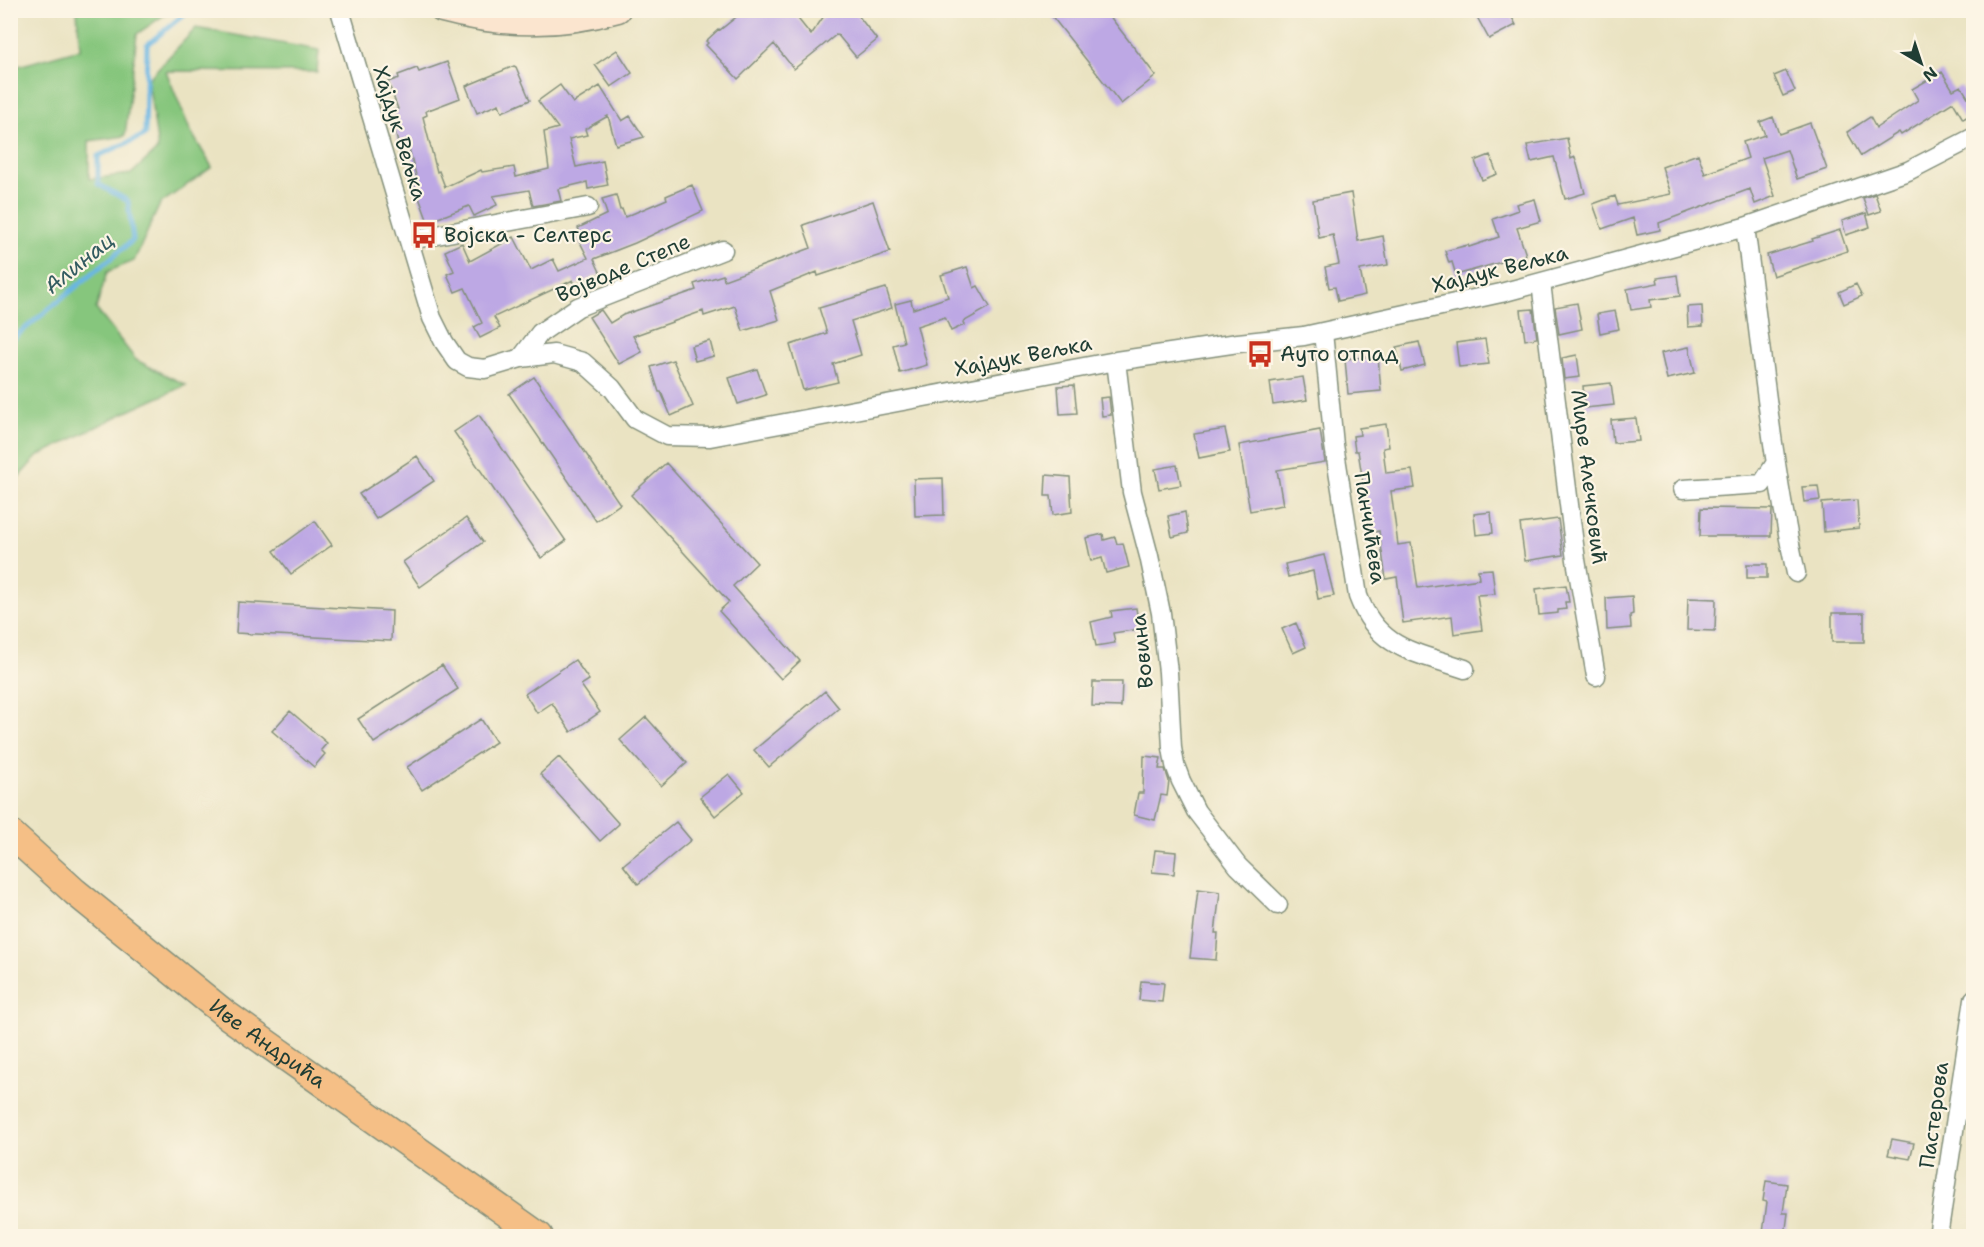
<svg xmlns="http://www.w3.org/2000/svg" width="1984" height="1247" font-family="'Shantell Sans',sans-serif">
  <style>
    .green { fill: #86c67d; stroke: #528258; stroke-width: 1.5 }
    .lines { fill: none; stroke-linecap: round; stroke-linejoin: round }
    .stream { stroke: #69b6e3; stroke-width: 5 }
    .building { fill: #bda8e4 }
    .minor-casing { stroke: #84907b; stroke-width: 21 }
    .secondary-casing { stroke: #84907b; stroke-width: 27 }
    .primary-casing { stroke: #84907b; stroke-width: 30 }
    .minor { stroke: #fff; stroke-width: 18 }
    .secondary { stroke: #fbe5cf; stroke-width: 24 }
    .primary { stroke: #f5bf86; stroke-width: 27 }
    .labels { text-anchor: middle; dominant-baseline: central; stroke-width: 4.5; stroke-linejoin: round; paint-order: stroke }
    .street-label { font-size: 21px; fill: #1f3d34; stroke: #fcf5e5 }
    .poi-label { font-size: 21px; fill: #1f3d34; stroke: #fcf5e5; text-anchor: start }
    .water-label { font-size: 22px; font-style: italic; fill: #325b60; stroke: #fcf5e5 }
  </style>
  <rect width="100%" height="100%" fill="#fcf5e5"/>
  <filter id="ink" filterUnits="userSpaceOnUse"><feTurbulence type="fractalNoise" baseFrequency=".0167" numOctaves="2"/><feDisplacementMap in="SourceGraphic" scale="12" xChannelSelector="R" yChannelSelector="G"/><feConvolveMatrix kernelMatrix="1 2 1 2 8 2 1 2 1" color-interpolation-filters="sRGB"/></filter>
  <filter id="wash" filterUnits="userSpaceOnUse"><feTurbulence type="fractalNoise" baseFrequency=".008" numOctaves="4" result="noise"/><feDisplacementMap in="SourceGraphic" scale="24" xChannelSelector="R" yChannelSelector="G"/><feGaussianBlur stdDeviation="1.35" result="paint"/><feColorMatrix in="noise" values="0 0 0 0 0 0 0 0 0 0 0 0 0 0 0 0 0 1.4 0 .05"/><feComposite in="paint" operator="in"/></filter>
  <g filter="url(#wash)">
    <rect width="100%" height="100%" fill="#eae3c2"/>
    <!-- green -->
    <path class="green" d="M77 11H170L137 34 125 136 89 141V179L131 174 158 149 148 79 196 28 319 50 317 72 166 71 190 130 212 167 160 204 134 261 107 272 96 309 136 360 186 385 120 415 38 456 11 485V68L80 49Z"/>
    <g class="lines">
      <!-- stream -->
      <path class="stream" d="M10 341 133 240 128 201 98 184V156L145 135 147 45 189 10"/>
    </g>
    <g id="blocks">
      <!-- building -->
      <path class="building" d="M745 10H791L811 35 828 10H854L877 40 856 57 837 34 794 69 774 44 738 79 706 45 708 43 706 41 719 29 720 30Z
        M1047 10H1105L1156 76 1121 104Z
        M1485 10H1508L1516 25 1489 39 1476 15Z
        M617 50 632 73 611 87 595 65Z
        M447 62 460 98 426 111 427 115 423 117 437 172 439 171 445 187 481 170 482 172 514 167 516 177 549 169 544 132 558 128 538 101 560 85 573 103 600 86 622 121 630 116 644 137 616 145 608 116 585 129 587 135 569 139 576 167 603 161 608 185 588 189 587 182 558 189 561 201 533 206 529 190 493 196 497 205 474 216 469 206 428 222 413 181 417 179 407 141 398 143 390 111 398 109 388 82 399 78 398 75 417 68 419 72Z
        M514 66 516 67 530 100 502 112 499 104 477 113 466 86Z
        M1786 71 1795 91 1783 96 1774 76Z
        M1942 72 1953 90 1961 86 1974 107V113L1963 119 1953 102 1901 135 1899 132 1861 156 1847 132 1870 117 1876 128 1918 100 1912 89Z
        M1773 117 1779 134 1810 123 1827 169 1797 179 1787 150 1762 158 1775 196 1755 204 1750 189 1659 223 1660 230 1637 235 1633 218 1602 229 1593 204 1615 196 1618 205 1671 194 1662 167 1698 154 1705 174 1748 158 1743 142 1765 135 1760 122Z
        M1567 138 1571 159 1575 157 1585 193 1565 199 1554 157 1531 162 1527 145Z
        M1490 155 1497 174 1482 180 1475 161Z
        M692 185 703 211 635 243 594 259 601 274 575 285 573 280 494 317 500 328 480 338 474 327 482 323 465 288 455 292 447 274 454 271 445 251 462 243 470 261 514 237 531 270 553 259 559 271 588 258 578 238 582 236 578 228 607 214 602 199 616 195 620 210 622 209 625 217 667 199 666 196Z
        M1351 193 1358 241 1383 236 1388 265 1360 270 1365 295 1338 301 1335 287 1329 288 1325 267 1339 264 1333 235 1319 238 1313 200Z
        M1875 194 1881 211 1869 215 1863 198Z
        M1535 199 1541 221 1517 228 1526 255 1456 275 1452 262 1449 263 1445 251 1468 245 1469 247 1499 237 1493 219 1518 210 1516 204Z
        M873 201 890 252 818 276 817 272 770 291 779 320 743 331 735 306 704 316 703 311 633 336 642 352 619 364 589 317 601 310 610 323 623 315 696 290 694 284 723 275 724 280 811 248 803 225Z
        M1866 213 1870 227 1846 235 1842 221Z
        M1840 230 1847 251 1773 276 1767 255 1813 241 1812 239Z
        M967 267 974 288 978 286 990 307 963 322 964 325 951 331 945 317 917 326 927 365 900 373 893 345 904 342 895 304 911 300 913 309 948 297 941 275Z
        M1677 275 1680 296 1650 300 1651 307 1631 310 1627 289 1658 283 1657 278Z
        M1856 284 1862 296 1844 304 1839 292Z
        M886 288 892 308 851 321 861 355 833 364 838 382 803 390 790 345 827 333 819 308Z
        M1577 303 1582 329 1559 334 1555 307Z
        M1702 306 1703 326 1688 327 1687 307Z
        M1533 309 1537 338 1525 340 1521 310Z
        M1615 311 1619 329 1600 333 1597 314Z
        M1485 339 1489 364 1459 367 1456 343Z
        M710 341 714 356 695 361 691 346Z
        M1419 342 1425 365 1402 371 1396 347Z
        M1689 347 1695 373 1667 379 1661 353Z
        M1577 355 1580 377 1564 379 1562 358Z
        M1378 356 1381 391 1348 394 1345 359Z
        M673 360 693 406 671 416 661 392H659L651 367Z
        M757 369 766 395 738 404 729 378Z
        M534 377 620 504 596 521 509 394Z
        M1303 377 1307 400 1273 405 1270 382Z
        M1611 383 1614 405 1585 408 1583 386Z
        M1074 385 1077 413 1060 414 1058 386Z
        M1109 397 1111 415 1102 416 1100 398Z
        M479 415 566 541 541 558 454 432Z
        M1636 418 1639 441 1613 443 1611 420Z
        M1386 424 1389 447 1383 448 1386 473 1412 470 1415 488 1391 491 1398 545 1411 543 1418 588 1479 579 1478 570 1492 569 1495 594 1477 595 1482 630 1454 634 1452 616 1403 623 1397 577 1386 579 1379 531 1368 533 1365 515 1368 514 1358 451H1355L1353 436 1360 435 1359 428Z
        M1225 429 1230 452 1199 458 1194 434Z
        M1320 430 1325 462 1277 470 1283 505 1250 511 1239 445Z
        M417 456 434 481 376 519 359 494Z
        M666 463 757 563 733 586 800 661 781 679 719 611 729 602 631 495Z
        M1177 465 1181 485 1159 489 1155 469Z
        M1046 475 1070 477 1072 512 1053 515 1051 496H1045Z
        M943 478 944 515 915 516 914 479Z
        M1818 486 1820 500 1804 502 1802 487Z
        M1857 500 1859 528 1824 532 1822 503Z
        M1701 508 1772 509 1771 536H1700Z
        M1185 512 1188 533 1172 537 1168 516Z
        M1491 512 1493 533 1476 535 1474 514Z
        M466 518 483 542 420 587 403 562Z
        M1558 519 1563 555 1525 561 1520 524Z
        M315 521 332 545 291 574 274 551Z
        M1103 534 1104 540 1115 537 1117 544 1123 543 1129 567 1106 573 1102 558 1091 561 1086 538Z
        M1324 555 1334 596 1318 599 1313 571 1288 577 1285 564Z
        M1747 564H1767V578H1747Z
        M1566 585 1569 602H1565L1566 609 1558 610V613L1539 615 1536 589Z
        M1632 596 1633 614 1630 615 1631 628 1607 630 1606 598Z
        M1688 598 1716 599 1715 631 1687 630Z
        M238 602 392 611 391 641 236 633Z
        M1136 608 1139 629 1113 633 1115 643 1096 646 1091 622 1112 617 1111 611Z
        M1832 613H1864V642H1832Z
        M1296 623 1306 647 1293 653 1282 629Z
        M575 660 589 680 581 685 600 712 571 732 552 703 537 713 525 694Z
        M442 665 458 689 374 743 358 719Z
        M1093 682H1122L1121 707 1092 706Z
        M825 691 839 708 769 767 754 750Z
        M290 711 327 743 321 750 325 754 314 767 272 731Z
        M646 717 687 763 661 786 620 740Z
        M481 719 496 742 422 790 407 767Z
        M1144 756 1161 758 1159 769H1165L1169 781 1167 796 1161 795 1155 820 1134 815 1138 793H1143Z
        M559 757 619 824 600 841 540 774Z
        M729 774 744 792 715 816 700 797Z
        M676 822 691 840 638 884 623 865Z
        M1155 850 1176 852 1174 874 1152 872Z
        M1198 889 1220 892 1215 933H1218L1216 960 1190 958Z
        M1141 981 1164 983 1162 1002 1139 1000Z
        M1892 1139 1914 1143 1910 1159 1888 1155Z
        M1766 1181 1787 1184 1783 1213H1788L1785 1236 1763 1233 1767 1202 1763 1201Z"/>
    </g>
  </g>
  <g filter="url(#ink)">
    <use href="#blocks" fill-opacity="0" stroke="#84907b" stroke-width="1.5"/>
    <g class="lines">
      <defs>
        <path id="minor" d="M340 10 432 318 444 342 457 361 468 367 485 369 521 358 554 354 583 362 612 388 635 419 667 436 710 437 1116 361 1238 343 1304 336 1501 293 1745 227 1908 171 1974 137
          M1745 227C1761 343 1771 459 1796 573
          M410 240 588 207
          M1541 283 1576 560 1596 676
          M1323 332 1334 445 1358 596C1378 650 1416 652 1465 669
          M521 358 540 333 578 307 723 250
          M1116 361 1132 492 1149 556 1161 613 1168 672 1172 748 1175 765 1181 781 1196 811 1238 866 1278 905
          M1683 489 1762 484 1775 464
          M1938 1236 1974 999"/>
        <path id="secondary" d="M442 10C501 26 559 27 618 10"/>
        <g id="primary">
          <path id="s1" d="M10 833 75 892 224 1013 539 1236"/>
        </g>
      </defs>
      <!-- minor casing -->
      <use href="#minor" class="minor-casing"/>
      <!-- secondary casing -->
      <use href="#secondary" class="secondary-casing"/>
      <!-- primary casing -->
      <use href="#primary" class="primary-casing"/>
      <!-- minor -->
      <use href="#minor" class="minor"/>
      <!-- secondary -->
      <use href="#secondary" class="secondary"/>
      <!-- primary -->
      <use href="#primary" class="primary"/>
    </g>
  </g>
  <!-- icons -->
  <defs>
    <symbol id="bus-bare" viewBox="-9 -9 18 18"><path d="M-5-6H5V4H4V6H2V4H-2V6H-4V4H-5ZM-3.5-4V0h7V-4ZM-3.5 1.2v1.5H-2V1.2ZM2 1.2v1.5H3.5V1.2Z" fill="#c8321e" stroke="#fcf5e5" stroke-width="2.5" paint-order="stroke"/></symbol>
  </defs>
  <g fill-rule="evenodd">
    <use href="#bus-bare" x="405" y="216" width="38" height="38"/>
    <use href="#bus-bare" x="1241" y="335" width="38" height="38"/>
  </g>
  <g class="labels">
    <!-- street labels -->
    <g class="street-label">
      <text transform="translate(400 133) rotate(73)">Хајдук Вељка</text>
      <text transform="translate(623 268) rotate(-23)">Војводе Степе</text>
      <text transform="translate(1500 269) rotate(-14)">Хајдук Вељка</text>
      <text transform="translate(1023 356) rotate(-11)">Хајдук Вељка</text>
      <text transform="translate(1589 477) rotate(83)">Мире Алечковић</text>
      <text transform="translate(1370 528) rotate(81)">Панчићева</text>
      <text transform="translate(1142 651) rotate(-96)">Вовина</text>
      <text stroke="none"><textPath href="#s1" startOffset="333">Иве Андрића</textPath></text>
      <text transform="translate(1934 1115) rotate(-82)">Пастерова</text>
    </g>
    <!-- poi labels -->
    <g class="poi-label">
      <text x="444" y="235">Војска - Селтерс</text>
      <text x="1280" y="354">Ауто отпад</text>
    </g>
    <!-- water labels -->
    <g class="water-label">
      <text transform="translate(79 263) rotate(-39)">Алинац</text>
    </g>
  </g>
  <!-- margin -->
  <rect width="1984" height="1247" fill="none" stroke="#fcf5e5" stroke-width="36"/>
  <!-- north arrow -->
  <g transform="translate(1921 63) rotate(141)" stroke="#fcf5e5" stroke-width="4.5" paint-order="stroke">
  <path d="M0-4.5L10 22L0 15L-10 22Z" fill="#1f3d34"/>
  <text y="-9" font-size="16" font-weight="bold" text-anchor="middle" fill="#1f3d34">N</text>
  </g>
</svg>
